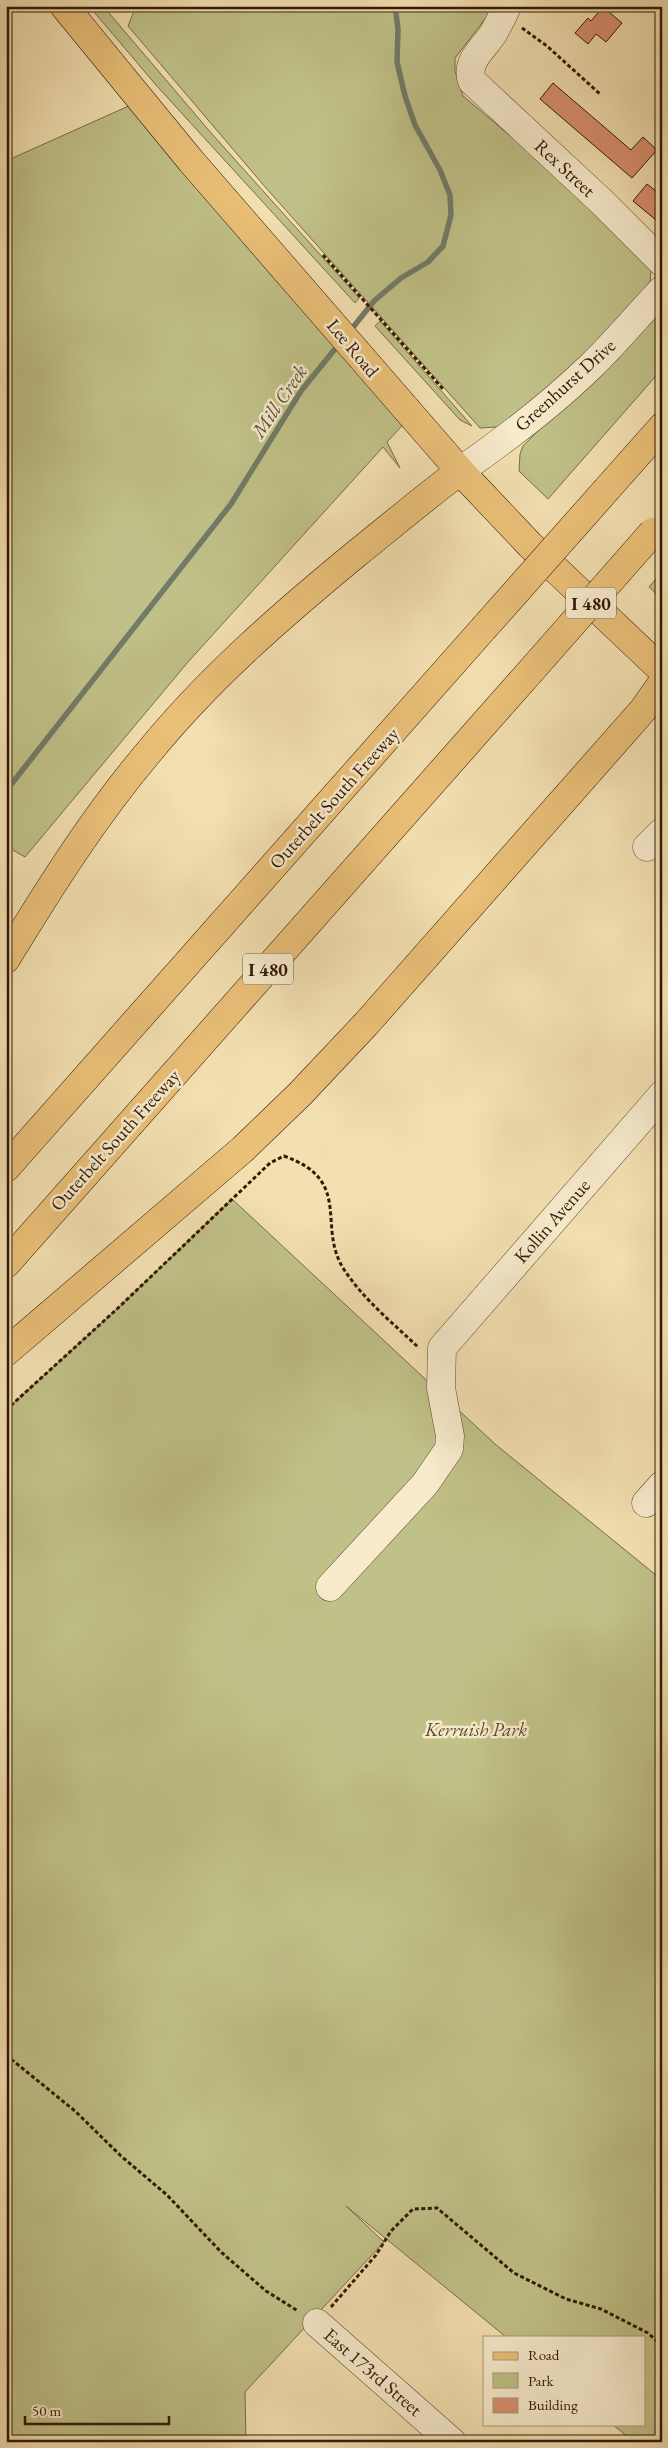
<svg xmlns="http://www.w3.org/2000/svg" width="668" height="2448" font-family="'EB Garamond',serif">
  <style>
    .green { fill: #c0c188; stroke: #796c47 }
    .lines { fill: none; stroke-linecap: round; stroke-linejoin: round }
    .stream { stroke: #717b68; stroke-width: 5.5 }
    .building { fill: #d98f6e; stroke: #321806 }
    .minor-casing { stroke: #624a31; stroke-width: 29 }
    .major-casing { stroke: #321806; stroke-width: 29 }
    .highway-casing { stroke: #321806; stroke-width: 29 }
    .path { stroke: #321806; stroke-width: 3; stroke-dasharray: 4 2.5; stroke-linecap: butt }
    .minor { stroke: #f7ebcc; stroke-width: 28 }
    .major { stroke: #eac078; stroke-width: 28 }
    .highway { stroke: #eac078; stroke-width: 28 }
    .highway-bridge-casing { stroke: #321806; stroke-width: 29; stroke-linecap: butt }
    .highway-bridge { stroke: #eac078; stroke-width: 28 }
    .labels { text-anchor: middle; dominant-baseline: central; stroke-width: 5; stroke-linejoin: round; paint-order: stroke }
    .shield { fill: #f7ebcc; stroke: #6d5741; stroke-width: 1 }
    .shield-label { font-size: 18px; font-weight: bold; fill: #321806 }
    .street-label { font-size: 19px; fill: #321806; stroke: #f7ebcc }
    .park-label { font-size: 19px; font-style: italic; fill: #5d4b2d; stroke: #f7ebcc }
    .water-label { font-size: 20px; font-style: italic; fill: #57523f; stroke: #f7ebcc }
  </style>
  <rect width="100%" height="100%" fill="#f3e0b1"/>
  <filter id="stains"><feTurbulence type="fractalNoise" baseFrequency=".004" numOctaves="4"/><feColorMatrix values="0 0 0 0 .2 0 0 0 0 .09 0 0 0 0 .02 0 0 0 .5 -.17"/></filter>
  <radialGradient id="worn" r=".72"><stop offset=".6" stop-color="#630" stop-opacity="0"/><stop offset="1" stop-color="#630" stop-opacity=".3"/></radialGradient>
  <!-- green -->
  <path class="green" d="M89 6H103L212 134 359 298 355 303 156 85Z
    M136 6H495L455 58V71L463 96 573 189 649 264 651 272 650 282 631 306 584 355 510 420 497 427 480 428 266 188 128 26Z
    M142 100 411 416 387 442 400 468 383 447 188 662 25 857 6 846V161Z
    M662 304V369L548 499 519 471 520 454 523 446Z
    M380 321 472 426 460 420 375 326Z
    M662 572V599L649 587Z
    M232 1199 495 1444 662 1580V2442H634L612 2424H644V2337H506L346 2206 384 2242 245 2392 246 2442H6V1410L117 1309Z"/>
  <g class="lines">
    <!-- stream -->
    <path class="stream" d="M350 331 374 301 401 278 428 262 443 246 451 215 450 195 440 170 415 125 405 96 397 62 398 29 395 6
      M6 791 231 504 301 391 339 344
      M6 1783 10 1793 6 1800"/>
  </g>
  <!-- building -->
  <path class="building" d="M603 7 622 23 606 42 596 34 588 44 575 33 588 18 591 21Z
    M553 83 631 150 643 137 657 150 632 178 540 99Z
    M647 184 662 196V225L633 201Z"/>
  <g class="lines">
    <defs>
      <path id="minor" d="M507 6C503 16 498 25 493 34 483 49 465 62 472 81L602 202 662 262
        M460 471C506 439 551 405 591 366 616 342 638 315 662 290
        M647 847 662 832
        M646 1503 662 1485
        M330 1587 425 1484 449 1449 450 1436 441 1388 442 1348 662 1095
        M317 2323 452 2442"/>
      <path id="major" d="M64 6 191 161 460 471 530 545 662 670"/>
      <path id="highway" d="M607 489 662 427
        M6 959C50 887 94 817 148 753 209 678 282 615 356 554 391 526 424 498 460 471
        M6 1168 483 629
        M6 1264 529 673
        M6 1352 243 1149 300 1094 366 1024 643 710 662 683"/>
    </defs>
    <!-- minor casing -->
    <use href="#minor" class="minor-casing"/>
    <!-- major casing -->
    <use href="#major" class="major-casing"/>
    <!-- highway casing -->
    <use href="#highway" class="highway-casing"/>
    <!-- path -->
    <path class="path" d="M522 28 547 46 600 94
      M323 255 443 389
      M6 1410 117 1309 270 1163 284 1156C355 1181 315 1227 345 1271 365 1301 394 1324 419 1348
      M6 2055 75 2111 121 2156 167 2195 221 2252 266 2291 298 2311
      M331 2307 376 2255 391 2231 413 2209 437 2208 514 2273 566 2299 601 2309 648 2333 662 2346"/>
    <!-- minor -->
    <use href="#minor" class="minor"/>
    <!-- major -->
    <use href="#major" class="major"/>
    <!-- highway -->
    <use href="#highway" class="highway"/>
    <defs>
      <path id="highway-bridge" d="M483 629 607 489
        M529 673 653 532"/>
    </defs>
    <!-- highway-bridge casing -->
    <use href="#highway-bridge" class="highway-bridge-casing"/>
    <!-- highway-bridge -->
    <use href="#highway-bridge" class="highway-bridge"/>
  </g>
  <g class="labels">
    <!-- shield labels -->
    <g class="shield">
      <rect x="566" y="587.5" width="50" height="31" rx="4"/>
      <rect x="243" y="953.5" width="50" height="31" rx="4"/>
    </g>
    <g class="shield-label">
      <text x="591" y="603">I 480</text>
      <text x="268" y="969">I 480</text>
    </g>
    <!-- street labels -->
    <g class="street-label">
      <text transform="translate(565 168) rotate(43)">Rex Street</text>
      <text transform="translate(353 348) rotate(50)">Lee Road</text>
      <text transform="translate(565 385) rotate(-42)">Greenhurst Drive</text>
      <text transform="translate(334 798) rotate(-48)">Outerbelt South Freeway</text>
      <text transform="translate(115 1140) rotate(-48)">Outerbelt South Freeway</text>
      <text transform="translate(552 1221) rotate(-49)">Kollin Avenue</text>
      <text transform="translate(373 2372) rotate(41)">East 173rd Street</text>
    </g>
    <!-- park labels -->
    <g class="park-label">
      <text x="476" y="1729">Kerruish Park</text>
    </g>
    <!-- water labels -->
    <g class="water-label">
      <text transform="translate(279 401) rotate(-56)">Mill Creek</text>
    </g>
  </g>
  <!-- margin -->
  <rect width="668" height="2448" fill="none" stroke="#f3e0b1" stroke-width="25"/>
  <rect x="8" y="8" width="653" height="2433" fill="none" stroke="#321806" stroke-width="2.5"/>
  <rect x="12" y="12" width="643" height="2423" fill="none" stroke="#321806"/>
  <!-- legend -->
  <rect x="483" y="2336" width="162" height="90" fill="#f7ebcc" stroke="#a8977d"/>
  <rect x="493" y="2352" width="25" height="8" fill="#eac078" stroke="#a8977d"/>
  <text x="528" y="2360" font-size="15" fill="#321806">Road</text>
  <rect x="493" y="2373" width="25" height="15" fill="#c0c188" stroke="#a8977d"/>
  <text x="528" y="2386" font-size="15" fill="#321806">Park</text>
  <rect x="493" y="2398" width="25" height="15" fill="#d98f6e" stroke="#a8977d"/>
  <text x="528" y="2410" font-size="15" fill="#321806">Building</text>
  <!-- scale -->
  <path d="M25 2416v8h144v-8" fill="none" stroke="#321806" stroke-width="2.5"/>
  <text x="32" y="2416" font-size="15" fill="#321806" stroke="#f7ebcc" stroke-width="4" paint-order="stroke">50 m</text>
  <rect width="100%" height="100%" filter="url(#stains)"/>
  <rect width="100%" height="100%" fill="url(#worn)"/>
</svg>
